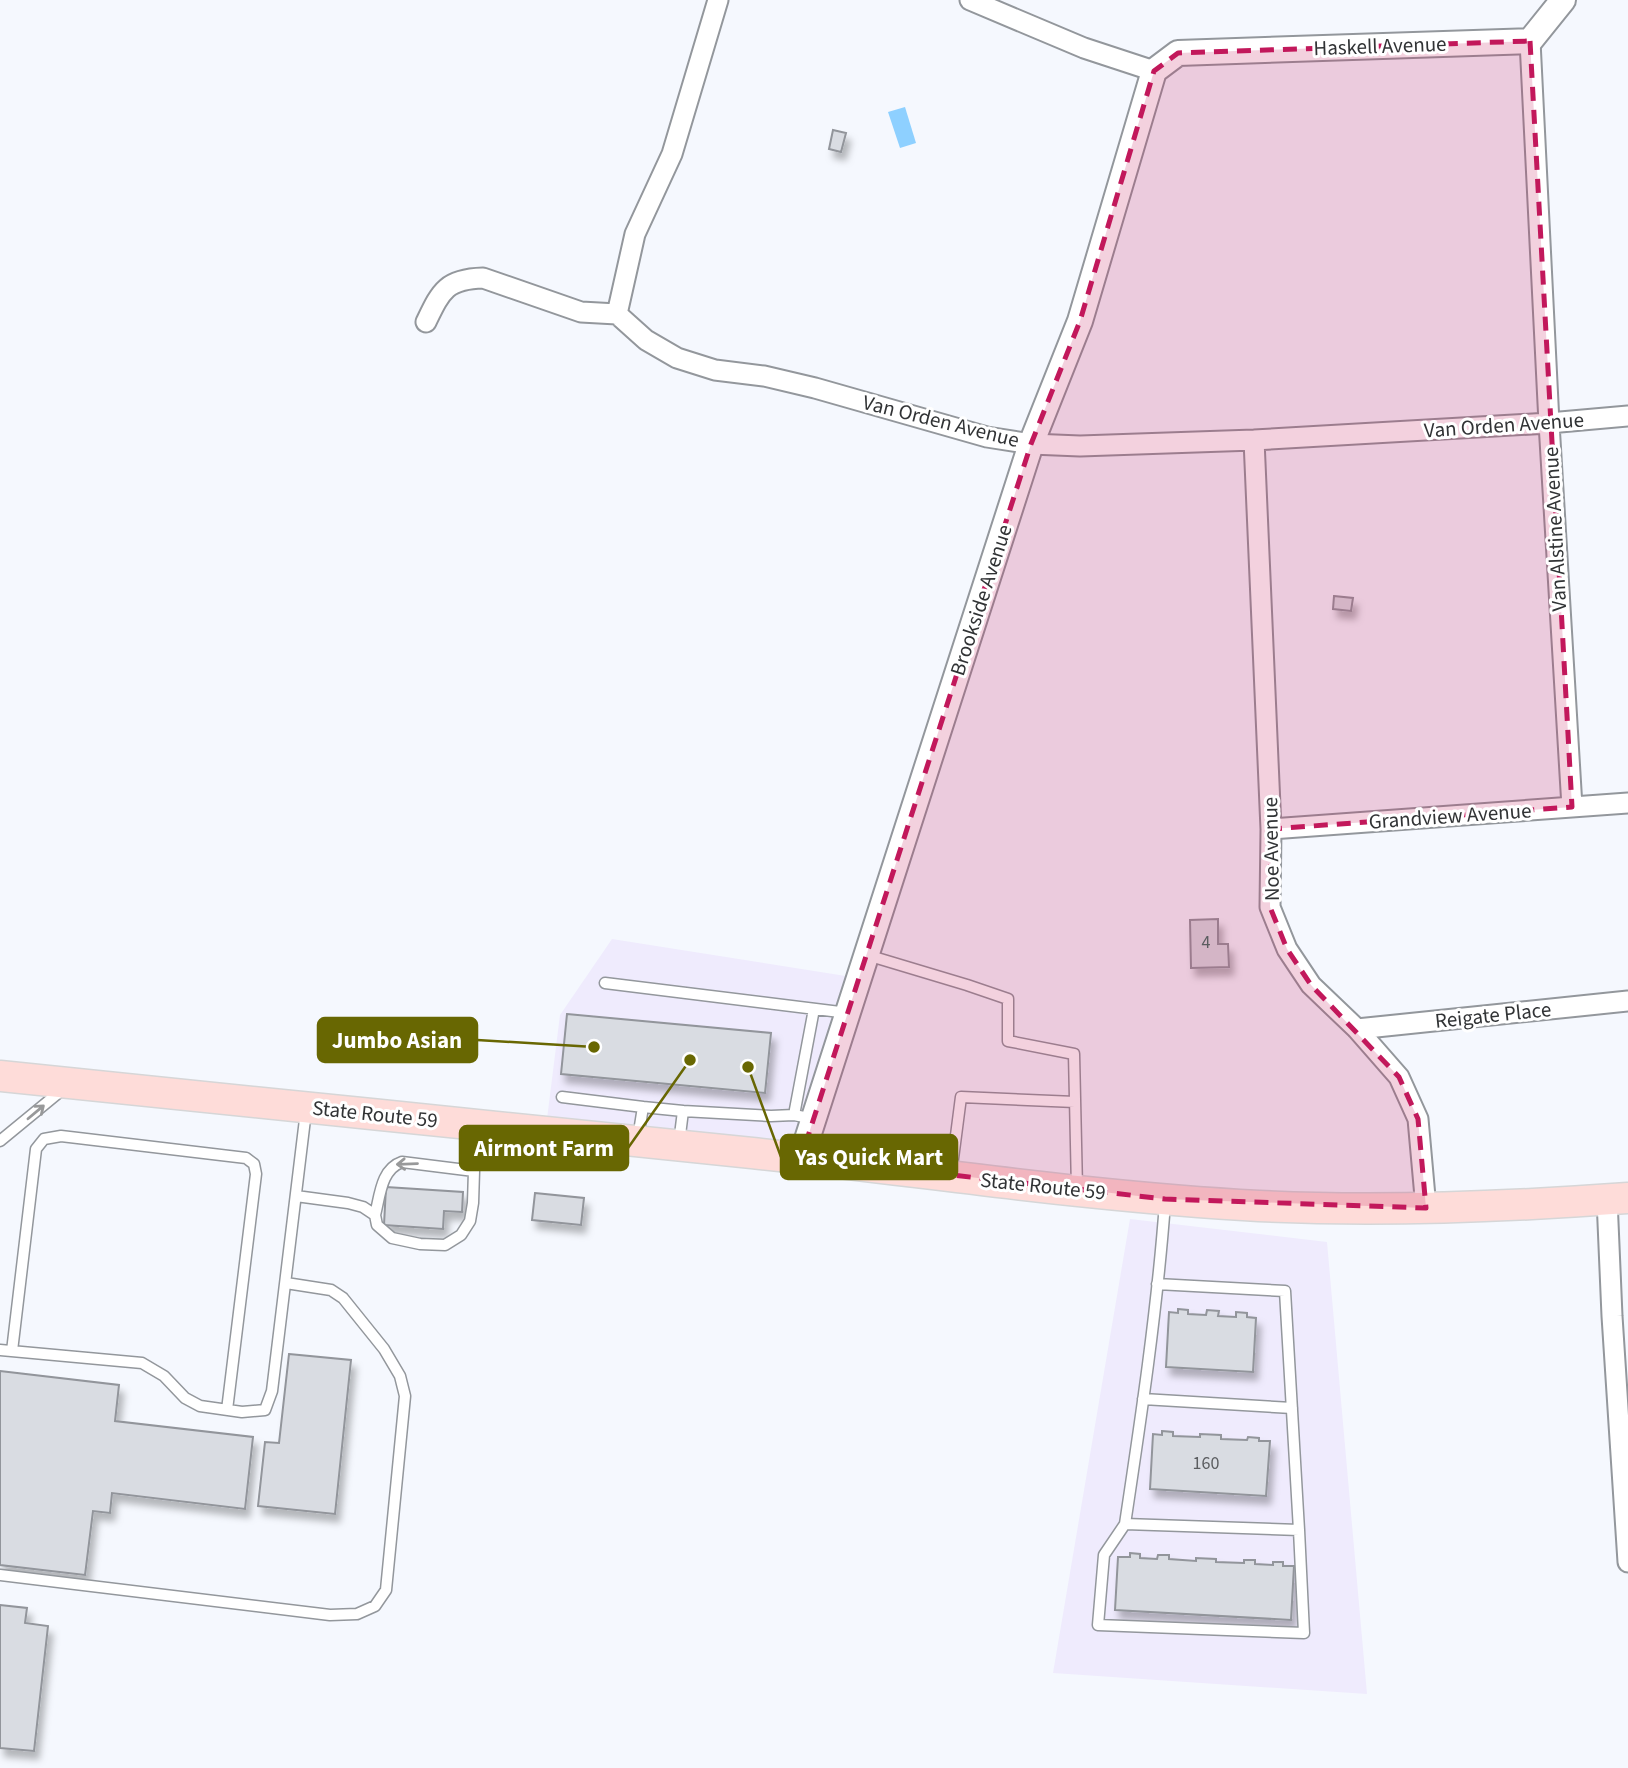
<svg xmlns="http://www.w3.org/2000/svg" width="1628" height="1768" font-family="'Source Sans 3',sans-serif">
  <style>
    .commercial { fill: #efebfd }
    .water { fill: #8ed0ff }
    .building { fill: #d9dce2; stroke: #92959b; stroke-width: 2; filter: url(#shadow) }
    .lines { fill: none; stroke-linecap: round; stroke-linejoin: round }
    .service-casing { stroke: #93979c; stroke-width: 13 }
    .minor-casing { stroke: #93979c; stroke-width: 23 }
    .tertiary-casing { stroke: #93979c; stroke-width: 28 }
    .primary-casing { stroke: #d6d6d7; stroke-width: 33 }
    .service { stroke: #fff; stroke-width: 10 }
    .minor { stroke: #fff; stroke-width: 19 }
    .tertiary { stroke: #fff; stroke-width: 24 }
    .primary { stroke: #fedcd9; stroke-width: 30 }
    .oneway { stroke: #98999a }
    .marked { fill: #c2185b; fill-opacity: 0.2; stroke: #c2185b; stroke-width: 5; stroke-dasharray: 14 9; stroke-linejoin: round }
    .labels { text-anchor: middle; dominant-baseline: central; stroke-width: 6; stroke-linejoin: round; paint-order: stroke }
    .number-label { font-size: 18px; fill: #5b5d60 }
    .street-label { font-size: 21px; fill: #313335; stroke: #fff }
    .leader { fill: none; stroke: #686702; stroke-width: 2.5 }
    .callout-dot { fill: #686702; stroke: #fff; stroke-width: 2.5 }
    .callout { fill: #686702; stroke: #686702; stroke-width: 2.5 }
    .callout-label { font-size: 23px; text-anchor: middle; font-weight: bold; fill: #fff }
  </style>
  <defs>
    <filter id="shadow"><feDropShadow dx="4.5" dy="8" stdDeviation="3.5" flood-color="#0004"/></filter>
  </defs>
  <rect width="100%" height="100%" fill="#f5f8fe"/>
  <!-- commercial -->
  <path class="commercial" d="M612 939 852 977 796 1147 547 1119 560 1015Z
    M1130 1219 1327 1242 1367 1694 1053 1673Z"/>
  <!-- water -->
  <path class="water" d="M905 107 916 143 900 148 888 112Z"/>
  <!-- building -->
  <path class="building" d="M833 130 846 133 841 152 829 149Z
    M1334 596 1353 598 1351 611 1333 609Z
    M1218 919V944H1228L1229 967 1191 968 1190 920Z
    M567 1014 771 1033 765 1093 561 1074Z
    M386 1187 463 1192 462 1212 444 1211 443 1229 384 1225Z
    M535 1193 584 1198 581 1225 532 1220Z
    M1178 1309 1188 1310V1314L1206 1315 1207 1310 1219 1311 1218 1316 1236 1317V1312L1247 1313V1317L1256 1318 1253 1372 1166 1367 1169 1312 1178 1313Z
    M289 1354 351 1360 335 1514 258 1506 265 1442 279 1443Z
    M0 1371 119 1385 115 1421 253 1437 245 1509 112 1493 110 1513 93 1511 85 1575 0 1565Z
    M1162 1431 1173 1432V1436L1200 1437V1434L1221 1435V1439L1247 1440 1248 1437 1259 1438V1441H1270L1266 1496 1150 1489 1153 1434 1162 1435Z
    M1130 1553 1140 1554V1558L1157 1559 1158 1555H1169V1559L1196 1561V1558L1216 1559V1562L1244 1563V1560H1255V1564L1273 1565V1562H1283V1566H1294L1291 1620 1115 1610 1118 1557H1130Z
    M0 1605 27 1608 25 1623 48 1626 34 1751 0 1748Z"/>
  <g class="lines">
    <defs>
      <path id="service" d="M867 955 967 985 1008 999V1041L1074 1054 1077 1189
        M605 983 848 1013
        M562 1097 643 1107
        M814 1119 794 1115 814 1009
        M638 1138 643 1107 683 1111
        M0 1141 62 1090
        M679 1143 683 1111 771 1116 794 1115
        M951 1174 961 1097 1075 1102
        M296 1196 348 1203 363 1207 375 1215 377 1225 392 1238 420 1244 445 1245 461 1235 470 1221 473 1203 474 1171 478 1126
        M375 1215C380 1196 381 1169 402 1162L474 1171
        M1157 1284 1285 1291 1299 1530 1125 1524C1141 1418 1157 1311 1165 1203
        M0 1350 142 1363 164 1376 185 1398 200 1406 242 1412 265 1410 272 1391 306 1111
        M12 1351 36 1149 44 1139 61 1136 246 1158 254 1164 256 1174 227 1410
        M1143 1399 1292 1408
        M1125 1524 1104 1555 1098 1625 1304 1633 1299 1530
        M0 1575 330 1615 357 1614 375 1606 386 1590 405 1396 400 1376 384 1349 343 1298 331 1290 286 1283"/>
      <path id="minor" d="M970 0 1084 48 1154 71
        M1530 41 1549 423 1572 807
        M617 314 635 234 672 154 718 0
        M426 322C441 291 446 279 483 278L581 312 617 314 646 340 677 358 715 370 764 376 815 388 987 437 1031 444 1080 446 1254 440 1549 423 1628 416
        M1254 440 1271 829 1270 907 1287 949 1311 985 1357 1029 1399 1077 1418 1119 1426 1208
        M1271 829 1628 803
        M1357 1029 1628 1001
        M1607 1199 1612 1316 1628 1562"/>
      <path id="tertiary" d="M801 1158 1031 444 1080 321 1154 71 1178 53 1530 41 1563 0"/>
      <path id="primary" d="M0 1076C251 1102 501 1127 752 1153 921 1171 1089 1197 1259 1206 1381 1212 1505 1207 1628 1198"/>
    </defs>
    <!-- service casing -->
    <use href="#service" class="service-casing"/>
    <!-- minor casing -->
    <use href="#minor" class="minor-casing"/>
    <!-- tertiary casing -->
    <use href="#tertiary" class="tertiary-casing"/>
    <!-- primary casing -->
    <use href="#primary" class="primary-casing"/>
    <!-- service -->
    <use href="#service" class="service"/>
    <!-- minor -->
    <use href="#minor" class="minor"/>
    <!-- tertiary -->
    <use href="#tertiary" class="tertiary"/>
    <!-- primary -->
    <use href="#primary" class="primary"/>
  </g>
  <!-- one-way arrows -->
  <defs><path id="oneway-shaft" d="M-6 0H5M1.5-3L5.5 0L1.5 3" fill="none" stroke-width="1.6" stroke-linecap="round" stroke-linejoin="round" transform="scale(1.75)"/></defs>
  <g class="oneway">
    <use href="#oneway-shaft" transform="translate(36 1112) rotate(-40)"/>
    <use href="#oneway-shaft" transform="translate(407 1164) rotate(178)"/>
  </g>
  <!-- marked area -->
  <path class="marked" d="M1530 41 1572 807 1271 829 1270 907 1287 949 1311 985 1399 1077 1418 1119 1426 1208 1165 1199 801 1158 1031 444 1080 321 1154 71 1178 53Z"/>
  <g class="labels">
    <!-- number labels -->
    <g class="number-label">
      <text x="1206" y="942">4</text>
      <text x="1206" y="1463">160</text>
    </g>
    <!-- street labels -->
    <g class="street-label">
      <text transform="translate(1380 46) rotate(-2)">Haskell Avenue</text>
      <text transform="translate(941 421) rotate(14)">Van Orden Avenue</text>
      <text transform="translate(1504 425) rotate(-4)">Van Orden Avenue</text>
      <text transform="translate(1555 529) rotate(-93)">Van Alstine Avenue</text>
      <text transform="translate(981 600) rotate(-72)">Brookside Avenue</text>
      <text transform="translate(1450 816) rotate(-4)">Grandview Avenue</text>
      <text transform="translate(1271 849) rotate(-91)">Noe Avenue</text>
      <text transform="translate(1493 1015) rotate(-6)">Reigate Place</text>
      <text transform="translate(375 1114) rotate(6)">State Route 59</text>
      <text transform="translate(1043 1186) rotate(6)">State Route 59</text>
    </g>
  </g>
  <!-- callouts -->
  <path class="leader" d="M594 1047L477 1040M690 1060L628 1148M748 1067L781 1157"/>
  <g class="callout-dot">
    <circle cx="594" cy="1047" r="7"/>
    <circle cx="690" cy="1060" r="7"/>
    <circle cx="748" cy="1067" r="7"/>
  </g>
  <g class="callout">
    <rect x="318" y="1018" width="159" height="44" rx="7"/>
    <rect x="460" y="1126" width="168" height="44" rx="7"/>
    <rect x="781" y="1135" width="176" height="44" rx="7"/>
  </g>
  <g class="callout-label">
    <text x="397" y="1048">Jumbo Asian</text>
    <text x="544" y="1156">Airmont Farm</text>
    <text x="869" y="1165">Yas Quick Mart</text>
  </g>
</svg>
